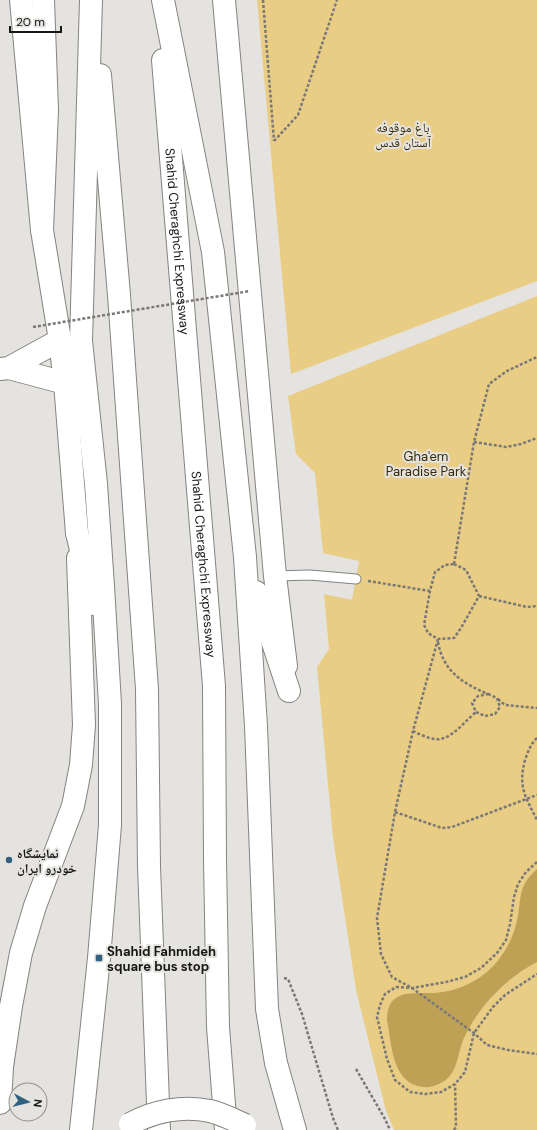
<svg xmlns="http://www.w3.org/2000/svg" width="537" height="1130" font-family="'DM Sans','Noto Naskh Arabic',sans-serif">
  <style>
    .green { fill: #e9cd85 }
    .water { fill: #bea154 }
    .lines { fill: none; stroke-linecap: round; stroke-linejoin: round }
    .lane-casing { stroke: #84837f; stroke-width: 11 }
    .secondary-casing { stroke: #84837f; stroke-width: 24 }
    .primary-casing { stroke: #84837f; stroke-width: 24 }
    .highway-casing { stroke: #84837f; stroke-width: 24 }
    .path { stroke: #797876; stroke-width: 2.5; stroke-dasharray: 3 2; stroke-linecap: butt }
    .lane { stroke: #fff; stroke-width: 9 }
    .secondary { stroke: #fff; stroke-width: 22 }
    .primary { stroke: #fff; stroke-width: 22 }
    .highway { stroke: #fff; stroke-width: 22 }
    .primary-bridge-casing { stroke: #84837f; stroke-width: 24; stroke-linecap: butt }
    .path-bridge { stroke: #797876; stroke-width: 2.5; stroke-dasharray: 3 2; stroke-linecap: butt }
    .primary-bridge { stroke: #fff; stroke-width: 22 }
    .poi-dot { fill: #326280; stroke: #e5e3e0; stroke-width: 1.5 }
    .labels { text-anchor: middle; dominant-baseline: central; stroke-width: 4; stroke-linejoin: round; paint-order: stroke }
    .park-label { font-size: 13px; fill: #372a07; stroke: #e5e3e0 }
    .street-label { font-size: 13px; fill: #171716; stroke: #e5e3e0 }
    .poi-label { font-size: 13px; font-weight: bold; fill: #171716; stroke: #e5e3e0; text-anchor: start }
  </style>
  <rect width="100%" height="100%" fill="#e5e3e0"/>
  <!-- green -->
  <path class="green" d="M257 0H537V281L291 374Z
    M537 296V1130H394L386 1111 356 990 333 838 317 667 329 649 324 594 352 600 359 561 323 553 315 473 296 454 288 396Z"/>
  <!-- water -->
  <path class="water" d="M537 869V962C506 978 480 1005 465 1036 458 1049 459 1067 448 1078 441 1084 432 1088 423 1087 391 1083 392 1044 387 1020 387 984 420 996 443 992 456 990 468 985 479 978 499 965 512 943 517 921 522 897 517 887 537 869Z"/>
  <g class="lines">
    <defs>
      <path id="lane" d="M275 576 310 575 356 579"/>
      <path id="secondary" d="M21 0 42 230 60 340 65 383 77 533
        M224 0 275 576 286 666
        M9 368 60 340
        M0 369 9 368 65 383"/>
      <path id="primary" d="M0 1103 2 1067 11 1006 21 953 35 906 73 806 81 765 84 725 78 558"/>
      <g id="highway">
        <path d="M163 0 213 252 245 557 256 726 267 1009 276 1063 295 1130"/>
        <path id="s1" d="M163 60 214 686 215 860 218 1027 226 1130"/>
        <path d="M100 75 119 295 147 689 149 866 159 1130"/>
        <path d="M42 230 47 110 43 0"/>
        <path d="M77 533 94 604"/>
        <path d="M256 592 289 691"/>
        <path d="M81 1130 99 958 110 825V704L103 586 96 484 81 341 91 0"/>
      </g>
    </defs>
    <!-- lane casing -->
    <use href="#lane" class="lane-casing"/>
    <!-- secondary casing -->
    <use href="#secondary" class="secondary-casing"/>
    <!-- primary casing -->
    <use href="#primary" class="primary-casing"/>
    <!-- highway casing -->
    <use href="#highway" class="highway-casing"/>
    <!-- path -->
    <path class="path" d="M263 0 274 141
      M274 141 298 115 337 0
      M474 442 506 447 521 444 537 438
      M454 564 474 442 489 384 507 371 537 357
      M454 564 466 570 479 596 461 628 454 638 438 639 428 633 424 625 430 591 435 572 445 565Z
      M368 581 430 591
      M479 596 527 607 537 606
      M438 639 413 731 395 812 377 918 381 954 392 977 412 988 474 1033 487 1045 508 1050 537 1054
      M438 642C443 671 462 683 488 694
      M488 694 497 698 500 707 495 714 485 716 476 712 472 703 478 696Z
      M498 699 505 705 537 708
      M413 731C419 734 427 738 434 739 450 742 465 721 476 712
      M537 738C531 743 528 752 525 760 518 787 525 796 537 820
      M395 812 442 828 452 827 537 795
      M537 862 526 872 518 884 514 897 510 924 506 940 497 953 481 968 465 977 446 982 412 988 396 987 385 994 380 1005 377 1017 387 1059 395 1080 410 1092 425 1094 441 1092 455 1084 465 1072 474 1033 493 1007 505 995 537 974
      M284 978 288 979 302 1014 333 1118 338 1130
      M356 1069 385 1119 390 1130
      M454 1130 456 1127 455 1084"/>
    <!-- lane -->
    <use href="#lane" class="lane"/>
    <!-- secondary -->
    <use href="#secondary" class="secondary"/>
    <!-- primary -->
    <use href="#primary" class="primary"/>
    <!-- highway -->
    <use href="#highway" class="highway"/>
    <defs>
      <path id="primary-bridge" d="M130 1124C154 1111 183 1105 210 1111 222 1114 234 1120 245 1125"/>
    </defs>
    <!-- primary-bridge casing -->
    <use href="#primary-bridge" class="primary-bridge-casing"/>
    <!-- path-bridge -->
    <path class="path-bridge" d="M33 327 250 291"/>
    <!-- primary-bridge -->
    <use href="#primary-bridge" class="primary-bridge"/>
  </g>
  <!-- markers -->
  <g class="poi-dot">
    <circle cx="9" cy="860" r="4"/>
    <rect x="95" y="954" width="8" height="8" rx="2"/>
  </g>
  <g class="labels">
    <!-- park labels -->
    <g class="park-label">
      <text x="403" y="127">باغ موقوفه<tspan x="403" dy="15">آستان قدس</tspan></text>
      <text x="426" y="456">Gha'em<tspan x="426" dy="15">Paradise Park</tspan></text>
    </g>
    <!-- street labels -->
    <g class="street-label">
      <text stroke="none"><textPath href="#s1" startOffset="182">Shahid Cheraghchi Expressway</textPath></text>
      <text stroke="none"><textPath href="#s1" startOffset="506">Shahid Cheraghchi Expressway</textPath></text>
    </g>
    <!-- poi labels -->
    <g class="poi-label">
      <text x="17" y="853">نمایشگاه<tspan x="17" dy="15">خودرو ایران</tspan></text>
      <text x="107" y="951">Shahid Fahmideh<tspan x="107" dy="15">square bus stop</tspan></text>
    </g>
  </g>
  <!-- north arrow -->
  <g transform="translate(28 1102) rotate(97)"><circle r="19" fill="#e5e3e0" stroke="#93918f"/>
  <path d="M0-3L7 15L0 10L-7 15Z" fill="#326280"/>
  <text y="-6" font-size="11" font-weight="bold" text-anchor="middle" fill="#171716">N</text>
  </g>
  <!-- scale -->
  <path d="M10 26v6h51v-6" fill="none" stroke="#171716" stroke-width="2"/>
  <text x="16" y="26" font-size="12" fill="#171716" stroke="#e5e3e0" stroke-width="3" paint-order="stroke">20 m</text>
</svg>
